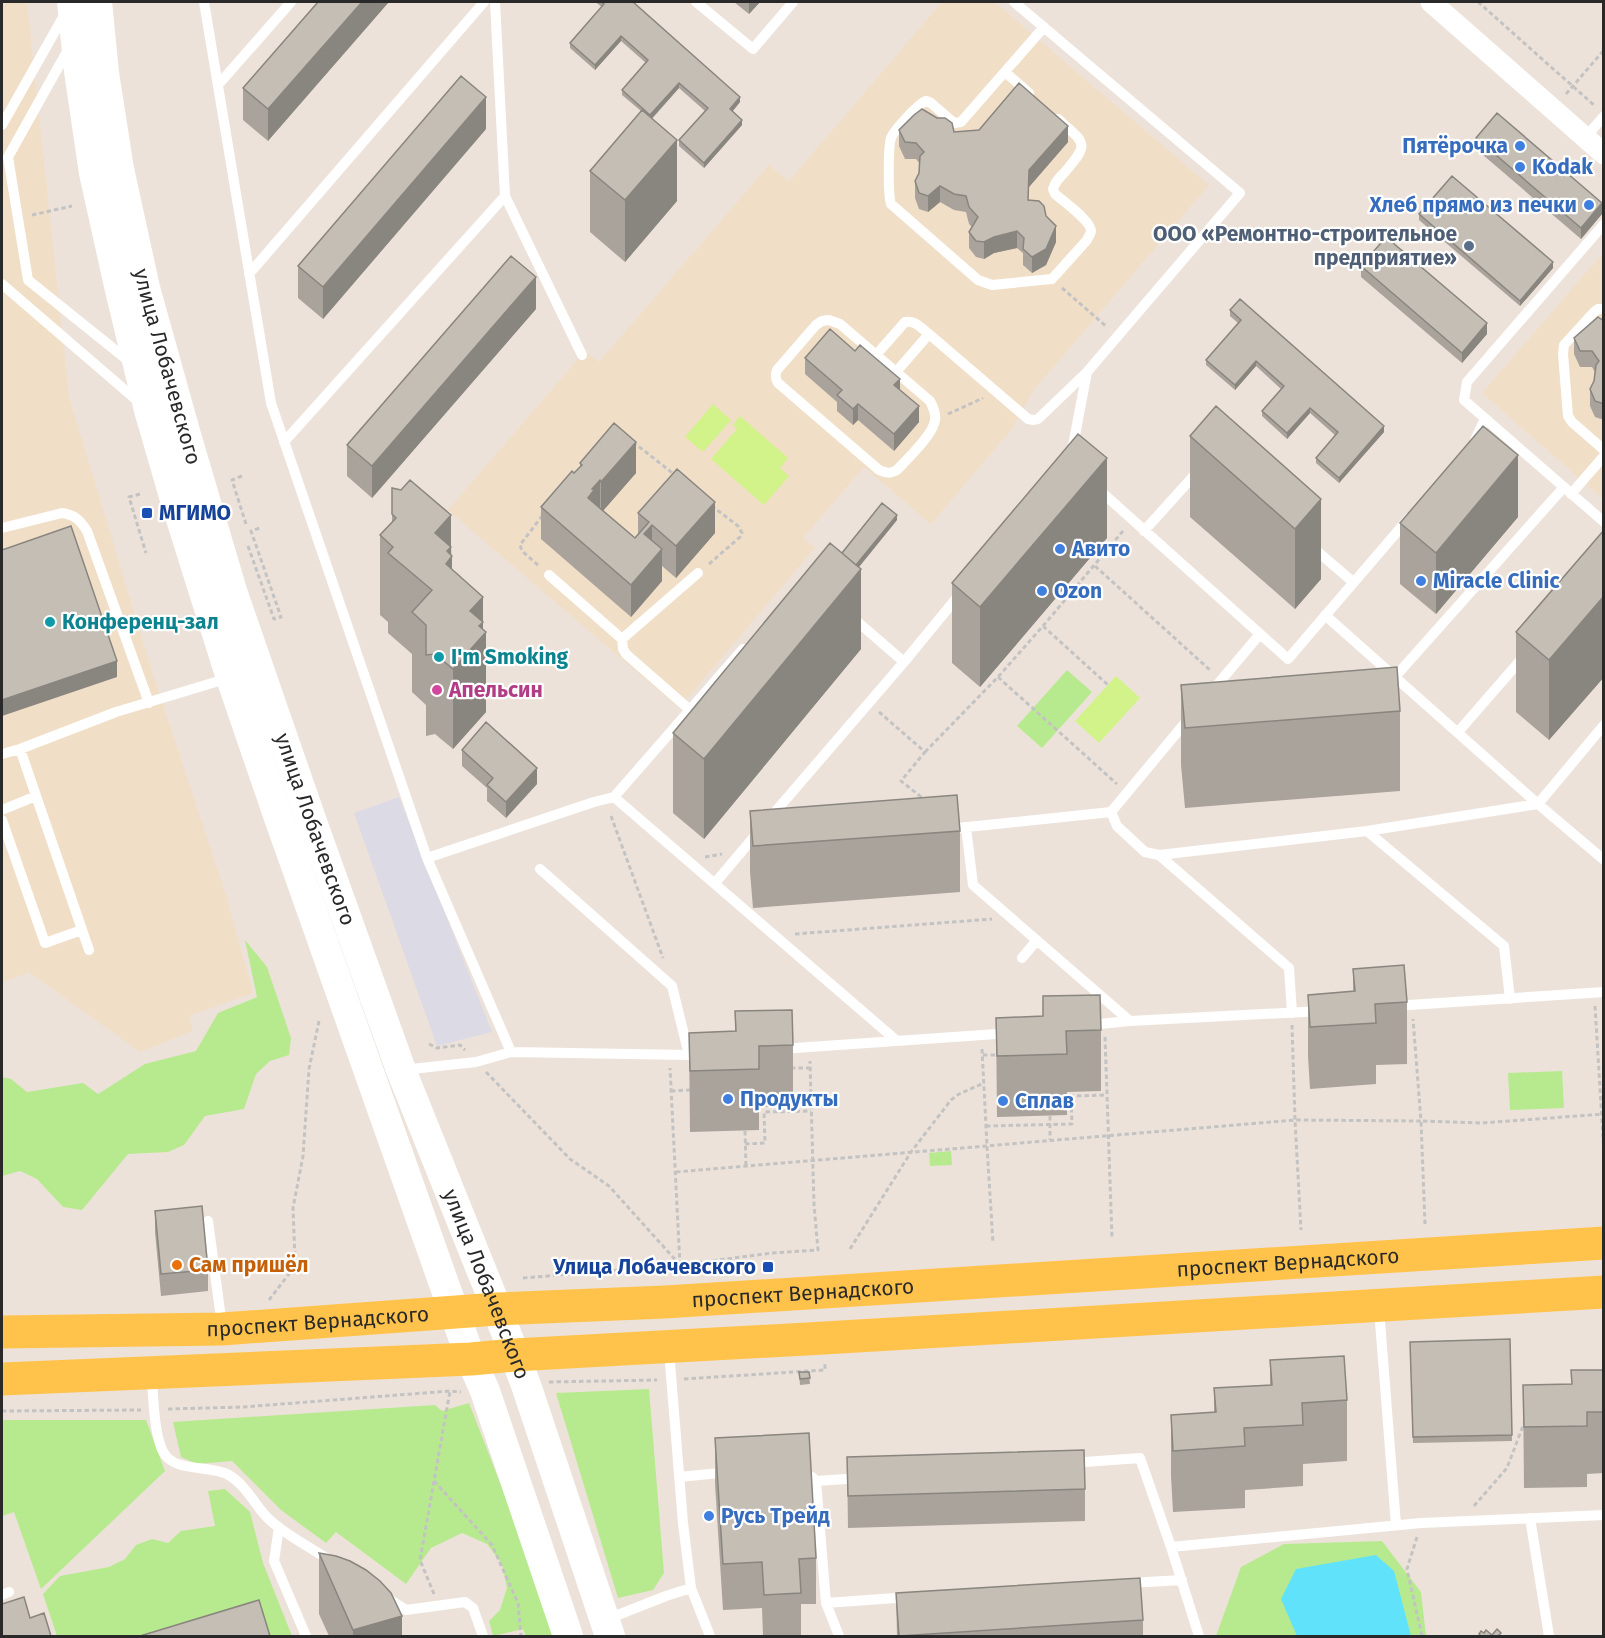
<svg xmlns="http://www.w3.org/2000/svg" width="1605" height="1638" font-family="'Fira Sans',sans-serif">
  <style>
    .industrial { fill: #dcdae4 }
    .education { fill: #f1dec6 }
    .green { fill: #b7ea8f }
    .pitch { fill: #d1f389 }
    .water { fill: #60e2fb }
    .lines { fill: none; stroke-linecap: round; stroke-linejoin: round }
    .path { stroke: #c3c3c3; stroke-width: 3; stroke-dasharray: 4.5 3; stroke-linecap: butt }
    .service { stroke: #fff; stroke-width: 10 }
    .minor { stroke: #fff; stroke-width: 21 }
    .secondary { stroke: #fff; stroke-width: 30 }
    .primary { stroke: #ffc34c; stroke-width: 33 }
    .wall { fill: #a9a39c }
    .shaded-wall { fill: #89857f }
    .building { fill: #c4beb5; stroke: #89857f; stroke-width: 1.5 }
    .shop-dot { fill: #3f7fe0; stroke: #fff; stroke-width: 2 }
    .service-dot { fill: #5c6f8a; stroke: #fff; stroke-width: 2 }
    .transit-dot { fill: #1a4fb4; stroke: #fff; stroke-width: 2 }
    .culture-dot { fill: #0f9aa8; stroke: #fff; stroke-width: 2 }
    .hotel-dot { fill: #d1479c; stroke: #fff; stroke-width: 2 }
    .food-dot { fill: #e8710a; stroke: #fff; stroke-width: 2 }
    .labels { text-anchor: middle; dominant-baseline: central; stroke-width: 4.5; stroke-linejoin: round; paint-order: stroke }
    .shop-label { font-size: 21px; font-weight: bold; fill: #366cbe; stroke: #fff; text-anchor: start }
    .service-label { font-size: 21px; font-weight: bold; fill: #4e5e75; stroke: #fff; text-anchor: end }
    .street-label { font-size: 21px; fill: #292929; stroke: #fff }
    .transit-label { font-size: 21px; font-weight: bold; fill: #164399; stroke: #fff; text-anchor: start }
    .culture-label { font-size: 21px; font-weight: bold; fill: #0d838f; stroke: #fff; text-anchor: start }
    .hotel-label { font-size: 21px; font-weight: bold; fill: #b23c85; stroke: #fff; text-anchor: start }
    .food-label { font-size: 21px; font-weight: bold; fill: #c56008; stroke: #fff; text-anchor: start }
  </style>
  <rect width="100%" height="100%" fill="#ede2d9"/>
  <!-- industrial -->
  <path class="industrial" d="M399 797 492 1032 437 1046 354 813Z"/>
  <!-- education -->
  <path class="education" d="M2 2H27L69 397 151 668 226 895 253 993 189 1016 193 1031 140 1052 29 972 2 983Z
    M942 2H995L1209 185 1033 391 1012 429 931 524 864 467 803 538 815 548 679 708 448 510 585 351 599 362 769 165 789 181Z
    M1603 253V499L1482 393Z"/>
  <!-- green -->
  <path class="green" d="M1067 670 1092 692 1042 748 1017 726Z
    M245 940 267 967 291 1038 289 1055 270 1061 256 1074 244 1109 205 1116 184 1145 168 1152 128 1154 82 1210 63 1207 37 1179 20 1171 2 1176V1077L11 1079 27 1092 83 1083 98 1094 145 1064 196 1051 218 1013 257 997Z
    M1562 1071 1564 1108 1510 1110 1508 1073Z
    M951 1151 952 1165 930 1166 929 1153Z
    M649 1389 664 1573 653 1590 618 1598 556 1393Z
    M469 1403 523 1542 557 1636H526L523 1629 493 1636 489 1621 500 1610 507 1588 502 1564 487 1544 462 1533 431 1548 406 1584 336 1532 326 1543 281 1510 232 1461 197 1464 181 1457 173 1422 435 1405 442 1411Z
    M2 1420H146L165 1471 41 1589 14 1512 2 1516Z
    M225 1489 250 1512 263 1563 292 1636H57L43 1594 60 1576 109 1567 125 1559 136 1545 152 1539 168 1543 181 1531 215 1526 208 1491Z
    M1382 1541 1421 1592 1426 1636H1216L1241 1567 1284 1544Z"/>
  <!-- pitch -->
  <path class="pitch" d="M713 404 731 420 703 452 685 437Z
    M740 416 788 458 780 468 789 476 764 505 711 459 737 429 733 425Z
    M1116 676 1140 698 1099 743 1075 721Z"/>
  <!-- water -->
  <path class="water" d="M1376 1555 1394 1571 1411 1636H1297L1281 1599 1296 1569Z"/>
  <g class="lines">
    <!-- path -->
    <path class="path" d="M1478 2 1595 106
      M1566 94 1604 50
      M32 215 72 206
      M1062 288 1107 327
      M948 414 983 398
      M633 442 675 475
      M242 476 232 480 246 524
      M140 494 129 497 146 553
      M248 546 274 619 281 617 251 531 260 528
      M709 564 740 537 742 533 738 526 712 506
      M538 565 522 551 520 545 542 516
      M1095 566 1211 671
      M1043 626 1108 685
      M998 677 1117 784
      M879 712 925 752 901 781 925 800
      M925 752 998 677 1043 626 1123 531
      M611 816 663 958
      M705 857 722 854
      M795 934 992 919
      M1595 1006 1604 1154
      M1292 1025 1295 1120 1301 1230
      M1105 1037 1112 1238
      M429 1044 437 1048 460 1045 465 1050
      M982 1049 987 1146 993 1243
      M983 1055H999
      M791 1068H810
      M486 1072 570 1159 609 1186 680 1265 772 1253 818 1250 814 1205 810 1061
      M671 1091 690 1090
      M1050 1116V1140
      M986 1126 1072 1124 1071 1096 1107 1095
      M745 1131 746 1166
      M745 1144 765 1143 764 1112 811 1111
      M676 1172 1295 1120 1421 1121 1413 1019
      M1425 1224 1421 1121 1482 1123 1604 1114
      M850 1249 911 1152 951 1100 959 1094 984 1083
      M523 1278 680 1265 670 1068
      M269 1300 292 1270 295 1260 293 1208 303 1156 309 1069 319 1021
      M684 1379 825 1370V1362
      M549 1382 657 1380
      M168 1409 243 1407 450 1391 461 1392
      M2 1411 141 1410
      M434 1481 492 1545 518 1603 521 1636
      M1474 1506 1507 1468 1524 1423
      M1417 1537 1407 1569 1422 1636
      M434 1594 420 1560 450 1391"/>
    <!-- service -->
    <path class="service" d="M204 2 271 403 427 858 511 1052
      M495 2 505 196 582 355
      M696 2 753 49 793 2
      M1044 27 961 122 954 123 931 103 926 101C918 104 894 130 891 138 888 147 888 196 891 204L978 280 992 285 1052 279 1087 240C1088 237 1091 234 1091 231 1091 221 1063 201 1055 194L1053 189C1055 182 1059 178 1064 173 1090 143 1086 144 1058 119
      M69 48 8 157 28 280 130 362
      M1005 72 1029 93
      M218 85 291 2
      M2 125 66 12
      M1585 138 1604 116
      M1604 224 1467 382 1464 400 1604 522
      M249 274 484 2
      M2 284 140 403
      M1604 309H1598L1594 312 1564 345 1563 354 1568 416 1572 422 1604 450
      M829 320 840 324 930 401C933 407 936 413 935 420 934 434 907 459 897 470 890 474 886 473 879 470L778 383C775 378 775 375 777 370L816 325 822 321Z
      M876 355 905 322C915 320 921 328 929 334
      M896 372 929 334 1028 419 1034 420 1038 419 1087 372 1240 193 1014 2
      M1475 440 1485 419
      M284 442 505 196
      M1072 451 1087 372
      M1096 487 1288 659 1409 518
      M1571 494 1604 456
      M2 528 62 513C75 515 80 520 87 531L149 703
      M1144 531 1198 471
      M1310 545 1353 582
      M549 575 622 639 623 649 626 654 690 710
      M1325 615 1538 804 1604 725
      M622 639 698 573
      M904 662 959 595
      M1394 678 1564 487
      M1212 691 1260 634
      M1190 717 1111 812 1117 826 1145 852 1159 855 1367 831 1538 804 1604 860
      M1458 732 1525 655
      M20 749 89 950
      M2 754 20 749 116 712 229 678
      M614 797 897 1041
      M2 810 36 796
      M769 819 904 662 852 617
      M2 820 45 943 82 930
      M966 827 973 885 1130 1021
      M948 829 1111 812
      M1367 831 1504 946 1510 999
      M1159 855 1289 968 1292 1013
      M427 858 594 802 614 797 743 649
      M540 869 672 986 689 1055
      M715 883 759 831
      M1022 958 1037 940
      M1394 1006 1604 992
      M1089 1025 1130 1021 1322 1011
      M781 1049 1011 1033
      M402 1070 476 1062 511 1052 689 1055 702 1054
      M208 1221 222 1326
      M1379 1309 1396 1525
      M152 1376C153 1395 154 1442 166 1456 178 1471 210 1466 227 1474 244 1483 252 1500 264 1514 277 1530 313 1549 331 1561
      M1071 1463 1140 1458 1171 1547 1199 1636
      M679 1477 730 1472
      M812 1477 816 1481 826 1603 839 1636
      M816 1481 861 1478
      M1530 1518 1549 1636
      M279 1527 274 1561 306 1636
      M1171 1547 1421 1523 1604 1515
      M1129 1583 1182 1580
      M691 1588 710 1636
      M2 1595 9 1592
      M384 1596 406 1610 465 1602 473 1608 483 1636
      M826 1603 909 1597
      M605 1620 666 1596 691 1588 683 1523 669 1351"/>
    <!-- minor -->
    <path class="minor" d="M1431 2 1604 154"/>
    <!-- secondary -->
    <g class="secondary">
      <path d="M72 2 79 71 94 173 120 290 149 410 176 503 231 678 278 815 454 1312 471 1359 485 1391 568 1636"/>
      <path id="s1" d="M97 2 104 73 119 169 145 288 186 435 232 591 312 822 401 1070 497 1309 526 1385 610 1636"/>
    </g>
    <!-- primary -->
    <g class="primary">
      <path id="s2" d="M2 1332 222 1329 497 1309 665 1302 1604 1243"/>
      <path d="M2 1379 471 1359 514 1355 824 1338 1604 1292"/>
    </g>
  </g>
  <!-- wall -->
  <path class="wall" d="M318 2 268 141 243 120V88Z
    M595 2H633L740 102 733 111 742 125 704 168 679 146V140L705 111 679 88 652 119 677 201 625 262 590 232V171L641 111 622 95V90L646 63 621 41 595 70 570 48V43L602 7Z
    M734 2H760L749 14Z
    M486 129 323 319 298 298V266Z
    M899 130 954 132 1068 142 1029 187 1028 200 1046 216 1056 242 1046 265 1032 273 1023 265V253L1017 248 994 253 984 259 976 257 969 248V232L972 227 969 224 966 212 954 210 940 202 928 212 919 209 915 198V181L919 173 920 164 916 159H905L899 146Z
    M1476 138 1602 214 1581 239 1476 149Z
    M1419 214 1553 268 1520 306 1419 220Z
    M1361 266 1487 334 1462 363 1361 277Z
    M536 309 372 498 347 476V445Z
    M1230 310 1384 432 1339 483 1316 463V458L1336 436 1310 413 1287 439 1262 416V411L1281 389 1256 366 1235 390 1206 365V360L1238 323 1230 316Z
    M1604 321V420L1595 417 1590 406V389L1594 381 1595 372 1592 367H1580L1574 354V338Z
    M805 358 900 389 919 422 894 451 858 420 853 425 837 411V402L805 374Z
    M1190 436 1321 499V579L1295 609 1190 517Z
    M580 463 636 473 603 511 635 538 638 534V513L715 533 676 578 662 566V581L631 617 541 539V507L574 473 580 467Z
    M392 488 451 546 452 569 483 630 486 712 453 749 435 734 426 736V705L412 692V654L388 633V622L380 615V535L392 522Z
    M1518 517 1436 614 1400 584V523Z
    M897 520 859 567 861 649 704 839 673 813V733L842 553Z
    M1604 530V677L1549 740 1516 712V632Z
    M1107 538 980 687 952 663V583Z
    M1181 685 1400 711V791L1185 808 1181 765Z
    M462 750 537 784 506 818 487 801V788L462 766Z
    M750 811 960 831V892L753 908 750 872Z
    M1353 969 1407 1002V1064L1376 1065V1084L1310 1089 1308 1056V995L1353 992Z
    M1043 996 1101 1030V1091L1067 1092V1115L997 1117 996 1018 1043 1016Z
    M735 1011 793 1045V1106L759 1107V1130L690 1132 689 1033 735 1031Z
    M155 1211 208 1270V1291L161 1296 155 1232Z
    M1510 1339 1512 1441 1413 1443 1410 1342Z
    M1270 1360 1347 1400V1461L1303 1464V1486L1245 1490V1508L1173 1512 1171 1476V1415L1214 1412V1388L1270 1385Z
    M1604 1370V1473L1587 1474V1487L1524 1488 1523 1385 1571 1384Z
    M799 1372H809L810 1384 800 1385Z
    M715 1438 816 1558V1604H801V1636H763L762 1608 723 1610 715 1484Z
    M847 1457 1085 1489V1521L848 1528Z
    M319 1553 402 1636H329L319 1614Z
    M896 1593 1143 1620V1636H897Z"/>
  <!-- shaded-wall -->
  <path class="shaded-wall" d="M362 2H389L268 141V109Z
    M749 2H760L749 14Z
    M621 36V41L595 70V65Z
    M679 83V88L650 120V115Z
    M486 97V129L323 319V287Z
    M740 97V102L730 114V109Z
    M742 120V125L704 168V163Z
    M1068 126V142L1029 187V170Z
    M677 140V201L625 262V200Z
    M940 186V202L928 212V196Z
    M1602 203V214L1581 239V228Z
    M1056 226V242L1046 265 1032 273V257Z
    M1017 231V248L994 253 984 259V242L994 237Z
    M1553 262V268L1520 306V301Z
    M536 277V309L372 498V466Z
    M1487 323V334L1462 363V353Z
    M1256 361V366L1235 390V385Z
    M900 379V395L894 385Z
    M858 404V420L853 425V409Z
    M919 406V422L894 451V434Z
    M1310 408V413L1287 439V433Z
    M1384 426V432L1339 483V478Z
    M636 442V473L601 513V482Z
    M1518 455V517L1436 614V553Z
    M1107 458V538L980 687V607Z
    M600 480V512L588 498 592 489Z
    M1321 499V579L1295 609V529Z
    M715 502V533L676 578V546Z
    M451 515V557L452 556V636L435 533Z
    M897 515V520L854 573V567Z
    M652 525V557L644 534Z
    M662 549V581L631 617V585Z
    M861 569V649L704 839V759Z
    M1604 596V677L1549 740V660Z
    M483 597V635L486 632V712L453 749V669L470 611Z
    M117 661V677L2 716V700Z
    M537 768V784L506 818V802Z
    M402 1616V1636H353V1630Z"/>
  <!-- building -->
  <path class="building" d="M318 2H362L268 109 243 88Z
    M601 2H633L740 97 730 109 742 120 704 163 679 140 708 108 679 83 650 115 622 90 648 60 621 36 595 65 570 43 604 4Z
    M461 76 486 97 323 287 298 266Z
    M1019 83 1068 126 1029 170 1028 200 1039 201 1044 206 1046 216 1056 226 1046 249 1032 257 1023 249 1024 238 1017 231 994 237 984 242 976 241 969 232 978 217 969 207 966 196 954 194 940 186 928 196 919 193 915 181 919 173 920 156 924 152 916 143 905 142 899 130 914 115 922 109 937 118H945L952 123 954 132 979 130Z
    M642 110 677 140 625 200 590 171Z
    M1497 113 1602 203 1581 228 1476 138Z
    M1452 176 1553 262 1520 301 1419 214Z
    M1386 237 1487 323 1462 353 1361 266Z
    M511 256 536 277 372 466 347 445Z
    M1240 299 1384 426 1339 478 1316 458 1338 432 1310 408 1287 433 1262 411 1284 386 1256 361 1235 385 1206 360 1241 320 1230 310Z
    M1598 317 1604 321V404L1595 401 1590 389 1594 381 1596 365 1599 361 1592 351H1580L1574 338Z
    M830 329 855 351 860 345 900 379 894 385 919 406 894 434 858 404 853 409 837 395 842 390 805 358Z
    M1216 406 1321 499 1295 529 1190 436Z
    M614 423 636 442 601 482 600 480 592 489 594 490 588 498 635 538 649 522 638 513 677 469 715 502 676 546 652 525 644 534 662 549 631 585 541 507 572 471 574 473 582 465 580 463Z
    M1483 426 1518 455 1436 553 1400 523Z
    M1078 434 1107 458 980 607 952 583Z
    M410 480 451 515 435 533 451 547 447 551 452 556 446 564 483 597 470 611 483 622 479 626 486 632 453 669 435 654 426 655V625L412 612 432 590 388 553 393 547 380 535 396 518 392 514V488L401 490Z
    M882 503 897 515 856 565 842 553Z
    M71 526 117 661 2 700V550Z
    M1604 530V596L1549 660 1516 632Z
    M830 543 861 569 704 759 673 733Z
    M1397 667 1400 711 1185 728 1181 685Z
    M486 722 537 768 506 802 487 785 493 778 462 750Z
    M957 795 960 831 753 846 750 811Z
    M1404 965 1407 1002 1375 1004 1376 1023 1310 1027 1308 995 1355 991 1353 969Z
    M1100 995 1101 1030 1066 1031 1067 1054 997 1056 996 1018 1043 1016V996Z
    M792 1010 793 1045 759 1046V1069L690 1071 689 1033 736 1031 735 1011Z
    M202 1206 208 1270 161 1274 155 1211Z
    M1510 1339 1512 1435 1413 1437 1410 1342Z
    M1344 1356 1347 1400 1302 1403 1303 1425 1244 1428 1245 1446 1173 1451 1171 1415 1216 1412 1214 1388 1272 1385 1270 1360Z
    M1571 1370H1604V1412H1587V1426L1524 1427 1523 1385 1572 1384Z
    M799 1372H809L810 1378 800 1379Z
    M809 1433 816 1558 799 1559 801 1593 764 1595 762 1562 723 1564 715 1438Z
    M1084 1450 1085 1489 848 1496 847 1457Z
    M319 1553 336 1556 350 1561 366 1570 380 1581 391 1593 402 1616 353 1630Z
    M1140 1578 1143 1620 899 1636 896 1593Z
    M24 1597 30 1618 44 1613 51 1636H2V1604Z
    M259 1600 270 1636H140Z
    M1497 1629 1501 1633 1498 1636H1481L1479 1634 1481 1631 1484 1633 1486 1630 1492 1635Z"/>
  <!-- markers -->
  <g class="shop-dot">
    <circle cx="1520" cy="146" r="6"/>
    <circle cx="1520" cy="167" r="6"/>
    <circle cx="1589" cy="205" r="6"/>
    <circle cx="1060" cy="549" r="6"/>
    <circle cx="1421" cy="581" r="6"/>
    <circle cx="1042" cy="591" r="6"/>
    <circle cx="728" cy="1099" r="6"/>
    <circle cx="1003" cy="1101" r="6"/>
    <circle cx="709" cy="1516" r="6"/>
  </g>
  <circle class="service-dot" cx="1469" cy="246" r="6"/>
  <g class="transit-dot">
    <rect x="141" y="507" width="12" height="12" rx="3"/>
    <rect x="762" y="1261" width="12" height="12" rx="3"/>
  </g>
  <g class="culture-dot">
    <circle cx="50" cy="622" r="6"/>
    <circle cx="439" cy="657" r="6"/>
  </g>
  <circle class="hotel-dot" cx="437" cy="690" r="6"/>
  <circle class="food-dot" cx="177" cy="1265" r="6"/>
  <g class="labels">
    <!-- shop labels -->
    <g class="shop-label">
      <text x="1508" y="146" text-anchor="end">Пятёрочка</text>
      <text x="1532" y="167">Kodak</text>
      <text x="1577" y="205" text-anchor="end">Хлеб прямо из печки</text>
      <text x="1072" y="549">Авито</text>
      <text x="1433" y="581">Miracle Clinic</text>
      <text x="1054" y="591">Ozon</text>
      <text x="740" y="1099">Продукты</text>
      <text x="1015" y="1101">Сплав</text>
      <text x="721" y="1516">Русь Трейд</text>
    </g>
    <!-- service labels -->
    <g class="service-label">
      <text x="1457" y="234">ООО «Ремонтно-строительное<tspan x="1457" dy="24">предприятие»</tspan></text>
    </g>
    <!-- street labels -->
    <g class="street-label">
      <text stroke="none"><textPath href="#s1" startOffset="372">улица Лобачевского</textPath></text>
      <text stroke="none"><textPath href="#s1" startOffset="858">улица Лобачевского</textPath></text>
      <text stroke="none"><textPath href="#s2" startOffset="1288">проспект Вернадского</textPath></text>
      <text stroke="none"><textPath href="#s1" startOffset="1344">улица Лобачевского</textPath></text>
      <text stroke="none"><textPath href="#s2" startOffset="802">проспект Вернадского</textPath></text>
      <text stroke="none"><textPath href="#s2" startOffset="316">проспект Вернадского</textPath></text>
    </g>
    <!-- transit labels -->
    <g class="transit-label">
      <text x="159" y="513">МГИМО</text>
      <text x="756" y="1267" text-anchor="end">Улица Лобачевского</text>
    </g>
    <!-- culture labels -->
    <g class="culture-label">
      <text x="62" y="622">Конференц-зал</text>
      <text x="451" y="657">I'm Smoking</text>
    </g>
    <!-- hotel labels -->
    <g class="hotel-label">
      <text x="449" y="690">Апельсин</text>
    </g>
    <!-- food labels -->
    <g class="food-label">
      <text x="189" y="1265">Сам пришёл</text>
    </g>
  </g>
  <!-- border -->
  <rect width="1605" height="1638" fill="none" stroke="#292929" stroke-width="6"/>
</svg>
